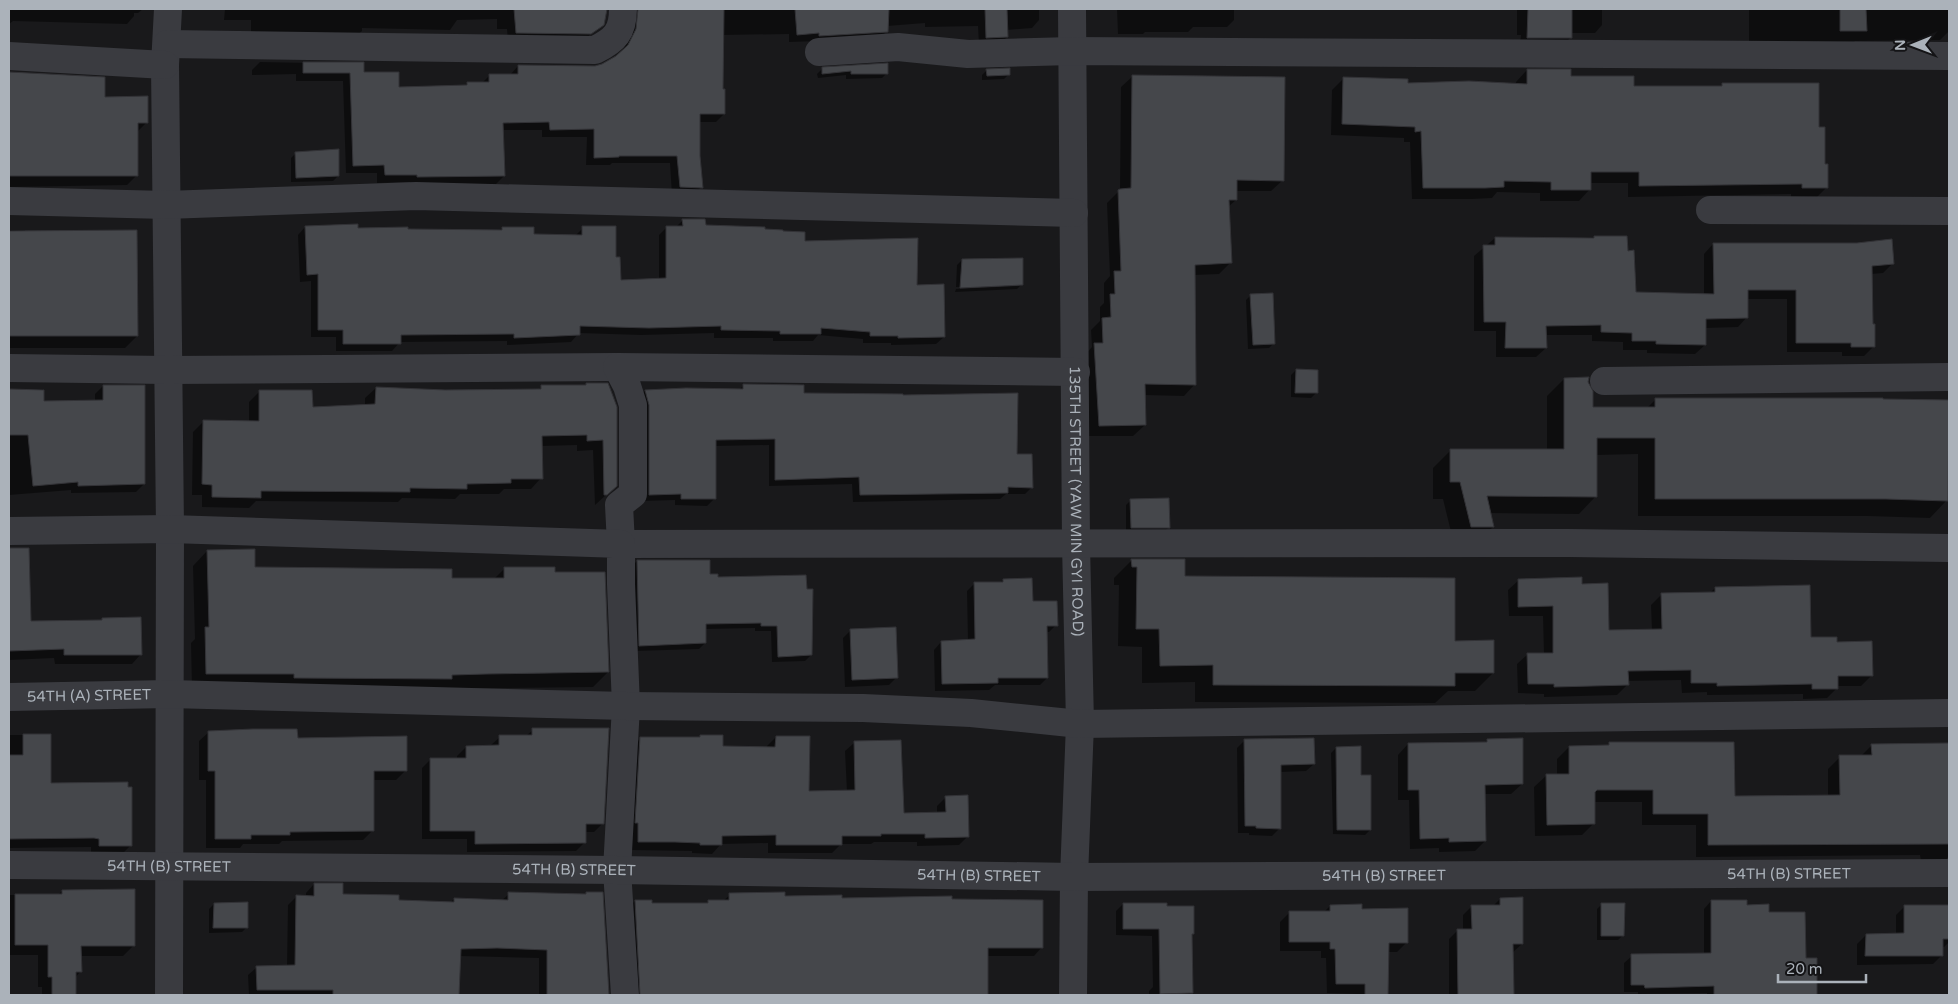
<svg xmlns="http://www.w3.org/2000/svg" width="1958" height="1004" font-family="'Varela Round',sans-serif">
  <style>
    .shadow { fill: #0007 }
    .building { fill: #45474b; stroke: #333337 }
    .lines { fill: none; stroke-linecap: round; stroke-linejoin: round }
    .minor { stroke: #3a3b40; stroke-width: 28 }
    .labels { text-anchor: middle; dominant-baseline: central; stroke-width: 4; stroke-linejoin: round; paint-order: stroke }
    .street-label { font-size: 15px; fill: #abb2ba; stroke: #141416 }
  </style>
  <rect width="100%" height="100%" fill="#19191b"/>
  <!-- shadow -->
  <path class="shadow" d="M9 9H143L138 13H134V16L127 24 13 21 9 24Z
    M225 9H607L604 22 582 42 508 41 507 29H497V19L457 20 450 30 362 28V31L354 38 251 37V20H224Z
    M628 9H1039V20L1032 28 1006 30 1007 37 999 45H979L978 26 925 27V23L887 26V31L879 39 789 42V34L722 35V90L724 114 716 122H699V156L701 187 694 195H672L670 163H612L610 165H586L587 137H542V130H502L504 176 496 184H410V182L377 183V173H346L343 81H296V74L252 75V70L260 62 362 64 363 74 398 88 464 87 467 83H482L490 75H510L518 66 595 67 603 65 616 57 625 46 629 35Z
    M1117 9H1234V20L1227 27H1193L1188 32H1145L1143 34H1118Z
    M1518 9H1602V25L1595 33H1570V38L1563 45H1520L1521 35H1517V10Z
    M1749 9H1949V31L1940 40 1855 41 1847 49 1749 46Z
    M822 69 887 73 882 78 846 79V75L818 78 817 74Z
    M987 70 1009 74 1004 79 982 80V75Z
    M1527 70 1632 87H1720L1723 85 1818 128 1827 187 1816 198H1791V194L1628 197V183H1590V189L1579 201H1540V193L1497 192 1492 198 1472 199H1412L1410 142H1404V138L1331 135 1332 90 1344 78 1406 85 1516 84V82Z
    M9 72 104 78V98L147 122 137 132V175L127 185 9 187Z
    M1133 76 1283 180 1271 191H1236V200L1228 207 1230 263 1219 274 1194 275 1195 384 1184 396 1144 395 1145 425 1133 436H1088L1084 356 1092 347 1091 330 1100 321V307L1104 303V283L1110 276 1107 203 1120 190 1121 87Z
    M296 153 338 176 333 181 291 182V158Z
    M683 220 705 226 764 231 804 242 916 286 944 337 936 344 891 345V343H863V339L818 335 813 341H773V338H714V333L641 335 579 333 571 342 507 345V341L400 342 392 351H336V337H311V281L300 282 298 235 305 227 499 231 502 228 533 235 575 236 583 228 615 258 620 281 659 280V235L667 227H676Z
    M9 230H25V232L137 336 125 348H9Z
    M1626 237 1635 293 1704 295V254L1713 244 1893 263 1883 273 1871 274 1874 346 1864 356H1842V352H1787V299H1747V317L1738 327 1705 328V345L1695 354 1647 353V350H1623V342L1592 341V335H1545L1546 348 1536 357H1496V331H1474V256L1495 238Z
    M962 260 1022 284 1017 289 955 292 956 289 1019 286V284L956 287 957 265Z
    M1251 295 1274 343 1269 348 1248 349 1246 300Z
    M1296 370 1316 393 1311 398 1291 397V375Z
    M1564 379 1587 382 1592 408H1647L1656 399 1947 500 1930 518 1868 516H1638V454L1596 455V496L1579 514 1489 513 1493 527 1475 544H1454L1443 499H1433V468L1450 451H1547V396Z
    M607 384 616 486 595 505 593 450 577 451V445L541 446V478L531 489H504L499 494H460L455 499 402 498 398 502 256 501 249 508 202 507V495H192L193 432 203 422H249V402L260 391 312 408 365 406V398L376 388 445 391 538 390 542 387Z
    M744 385 803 394 1032 487 1025 494H1006L1000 499 853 502 852 484 769 486V445L715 446 714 499 707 506 675 505V500L642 501 638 398 645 391 686 389 739 390Z
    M103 386 144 484 136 492 71 493V490L9 495V389H43V403L95 402V394Z
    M1131 500 1169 527 1164 532H1126V505Z
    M207 551 254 569 451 579H494L505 568 554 574 608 672 593 687 439 689 192 688 191 643 195 639 193 566Z
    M1132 560 1184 577 1454 642 1493 673 1475 691H1448L1435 703 1195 702V682L1142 683V647L1118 646 1119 585H1114V578Z
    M637 561 717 578 805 577 811 655 805 661 772 662 771 631H755V628L705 629V643L699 649 634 651 631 567Z
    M9 568H28L30 622 101 621 103 619 141 654 132 664H55L54 658 9 660Z
    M1003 580 1056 625 1049 632H1046L1047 678 1040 685H995L989 690 935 691 934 650 941 642 968 641 967 591 974 584 1000 583Z
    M1519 580 1581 585 1608 631H1652L1651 605 1661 595 1709 594 1715 588 1810 638 1836 643 1871 676 1861 686H1837V688L1827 698 1803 699V694L1707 695V692L1682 693 1681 680 1627 681V685L1617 695 1544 697V694L1518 693 1517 664 1528 654H1544L1543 616H1509L1508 590Z
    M851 630 897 677 889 685 845 687 843 638Z
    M533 730 603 823 594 832H585L584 843 576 851 467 852V839H422V768L430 760 457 759V756L466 747 491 745 500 737 526 736Z
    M209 732 406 770 396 780H373V830L363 840 282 841 279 844H243L240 848H206V780H199V741Z
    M9 735H50V784L131 845 122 854H91V847L9 848Z
    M700 736 722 747 767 748V746L776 737 808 792H847L845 751 854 743 903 815 937 813V806L946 797 968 836 959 845 917 846V842H874L871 844H841L832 853H768V843L721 844 712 854 692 853V851L630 850 632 747 640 739H698Z
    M1245 740 1314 764 1306 771 1280 772V828L1272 836 1249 835V833H1238L1237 748Z
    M1487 740 1522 784 1511 794H1484L1485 841 1475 851 1439 852V848L1410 849 1409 800H1398V755L1408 744 1484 743Z
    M1610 744 1733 798 1828 797V769L1840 757 1861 756 1872 745 1949 744V856L1945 861H1921L1920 855 1696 857V825H1642V802H1594V823L1582 835 1535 836 1534 787 1547 775H1557V759L1569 747 1607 746Z
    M1336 748 1370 830 1365 835 1333 834 1331 753Z
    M314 884 341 896 398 902 450 903 454 899 501 901 509 894 584 896 587 893 602 894 608 995H539V958L459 956 457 995H249L248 975 257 967 287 966 288 905 297 896 306 897V893Z
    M62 891 134 945 123 956H80V972L75 978V995H42V987H38V955H9V895H58Z
    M730 895 841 900 951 901 1042 947 1034 956H986V995H632L627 909 635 901 651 905H705L709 901H723Z
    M1500 899 1522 944 1512 953V995H1449V939L1458 930H1463V915L1472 906H1493Z
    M1711 901 1746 906 1768 914 1805 960H1816V995H1707V993L1638 994V992H1624V963L1632 956 1704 954V909Z
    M214 904 247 927 242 932 209 933V909Z
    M1123 904 1193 933 1190 936 1191 993 1189 995H1149V991L1153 987 1152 936 1116 935V911Z
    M1602 904 1623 935 1618 940H1597V909Z
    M1330 906 1361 910 1407 942 1397 952H1387V995L1327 993 1326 958H1321V951H1280V922L1290 912H1324Z
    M1905 906H1949V942L1944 947H1942V955L1933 964 1857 965V944L1866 935 1896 934V915Z"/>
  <!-- building -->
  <path class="building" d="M514 9H607L604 25 591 34 516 33Z
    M638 9H724L723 89H725V114H700V156L703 188 680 187 677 156H619V157L594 158V129L550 130 549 122 503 123 505 176 417 177V175H385L384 165 353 166 350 73H303V62H364V72H399V87L467 85V82H489V74H518V65L595 66 602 64 616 56 628 45 636 29Z
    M795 9H889L888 32 819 36V33L797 35Z
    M985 9H1007L1008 37 986 38Z
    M1528 9H1572V38H1527Z
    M1840 9H1866L1867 31H1840Z
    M888 63V74H851V71L822 74V67Z
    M1010 68V75L987 76 986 69Z
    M1527 69H1571V76H1634V86H1722V83H1819V127H1825V164H1828V188H1802V184L1639 186V172H1591V190H1551V182L1504 181V187L1485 188H1423L1421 131 1415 132V127L1342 124 1343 77 1408 79V83L1469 81 1527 84Z
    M9 72 105 77V97L148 96V123H138V176H9Z
    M1132 75 1285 77 1284 181 1237 180V200H1229L1232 263 1195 265 1196 385 1145 384 1146 425 1099 426 1094 343H1103L1102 318 1111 317 1110 294H1115L1114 271H1121L1118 190 1120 189 1131 188Z
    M339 149V176L296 178 295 152Z
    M682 219H705L706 225 765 227V229L783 230V231L805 232V241L918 238 917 285 944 284 945 337 898 338V336H870V332L821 328V334H780V331L721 330V326L649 328 580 326V335L514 338V334L401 335V344H343V330H318V274L307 275 305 226 358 224V228L408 227V229L502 230V227H534V234L582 235V226H616V257H620L621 280 666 278V226H683Z
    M137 230 138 336H9V231Z
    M1594 236H1627L1628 251 1634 250 1636 292 1714 294 1713 243H1857L1892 239 1894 264 1872 266 1873 324H1875V347H1851V343H1796V290H1748V318L1706 319V345L1656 344V341H1632V333L1601 332V325L1546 326 1547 348H1505L1506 322H1484L1483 245H1495V237L1594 238Z
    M1023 258V285L960 288 962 259Z
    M1273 293 1275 344 1253 345 1250 294Z
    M1296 369 1318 370V393H1295Z
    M1589 377 1588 382 1593 391V407H1655V398H1883V399L1949 400 1948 501 1886 499H1655V438H1597V497L1487 496 1494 527H1471L1460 482H1450V449H1564V378Z
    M586 383H608L617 407V486L607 495H604L603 440 587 441V435L542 436 543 479H511V483L467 484V489L410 488V492L261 491V498L212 497V485L202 484 203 420 259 421V390H312L313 407 375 404 376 387 445 390 541 389V385H586Z
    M743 384 804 385V393L903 394V395L1018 393 1017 454H1032L1033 488 1008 487V493L860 495 859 477 775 480V439L716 440V499H681V494L649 495V405L645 390 686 388 743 389Z
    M103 385H145V484L78 486V482L33 486 28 435H9V389L44 390V401L103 400Z
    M1169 498 1170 528H1131L1130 499Z
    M9 548H29L31 621 102 620V618L141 617 142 655H64V649L9 651Z
    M255 549V567L452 569V578H504V567H555V572H605L609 672 486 674 452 675V679L294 678V674H206L205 627H209L207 550Z
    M1131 559H1185V576L1455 578V641L1494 640V673H1455V686L1213 685V665L1160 666 1159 629H1136L1137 567H1132Z
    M637 560H710V574H718V577L806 575 807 589H813L812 655 778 657 777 626H761V623L706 624V643L639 646Z
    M1582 577V584L1608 583 1609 630 1662 629 1661 593 1715 592V587L1810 585 1811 637H1837V642L1872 641 1873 676H1838V689H1812V684L1717 686V683H1691V670L1628 671 1629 685 1554 687V684H1528L1527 653H1553V606L1518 607V579Z
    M1032 578 1033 601H1057L1058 626H1047L1048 678H998V683L942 684 941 641 975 639 974 582H1003V579Z
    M896 627 898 678 852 680 850 629Z
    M532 728H609L604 824H586V843L475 844V831H430V758H466V746L499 745V735H532Z
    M253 729H297L298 738 407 736V771H374V831L290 832V835H251V839H215V771H208V731Z
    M23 734H51V783L128 782V787H132V846H99V839L94 838 9 839V755H23Z
    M700 735H723V746L775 747 776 736H810L809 791 855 790 854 741 901 740 904 813 946 812 945 796 968 795 969 837 925 838V834H881V836H842V845H776V835L722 836V845H700V843L675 842H638V823H635L640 737H700Z
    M1314 738 1315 764 1281 765V829L1256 828V826H1245L1244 739Z
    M1523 738V784L1485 785 1486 841 1449 842V838L1420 839 1419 790H1408V743L1487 742V739Z
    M1609 742H1734L1735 796 1840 795 1839 755H1872L1871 744 1949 743V844L1708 845V814H1653V790H1597L1595 792V824L1547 825 1546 774H1569V746L1609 745Z
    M1361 746V775H1371V830H1337L1336 747Z
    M314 883H343V894L399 895V900L454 902V898L508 900V892L586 894V892H603L609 995H547V950L497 948 461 949 459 995H333V990H257L256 966 295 965 296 895 314 896Z
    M135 889V946H81L82 972H76V995H52V977H48V945H15V894H62V890Z
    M785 892V896L842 895V898L952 896V899L1043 900V948H988V995H640L635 900H652V903H708V900H729V893Z
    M1523 897V944H1513L1514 995H1458L1457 929H1472L1471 905H1500V898Z
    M1711 900H1747V905L1769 904V912H1805L1806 958H1817V995H1714V986L1645 988 1644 985H1631V954L1711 953Z
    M248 902V928H213L214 903Z
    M1123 903H1167V906H1194V934H1192L1193 993 1160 994 1159 929H1123Z
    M1601 903H1625L1624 936H1601Z
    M1362 904V909L1408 908V943H1389L1388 995H1365V984H1336L1335 949H1330V942H1289V911H1330V905Z
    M1904 905H1949V939H1943V956H1865L1866 934 1904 933Z"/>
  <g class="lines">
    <!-- minor -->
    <g class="minor">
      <path d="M168 9 165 65 170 529 169 995"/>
      <path id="s1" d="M1072 9 1076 544 1080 724 1074 877 1073 995"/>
      <path d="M167 44 595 50C615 40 623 32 623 9"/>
      <path d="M819 52 898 47 968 54 1072 51 1949 56"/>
      <path d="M9 56 165 65"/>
      <path d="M9 201 166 205 416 196 1074 213"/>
      <path d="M1710 210 1949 211"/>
      <path d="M9 368 167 370 617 367"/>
      <path d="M1076 372 617 367 627 386 633 405V494L619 505 621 544 1569 543 1949 548"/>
      <path d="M1604 381 1949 377"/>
      <path d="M9 531 170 529 621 544V584L626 706 617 870 625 995"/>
      <path id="s2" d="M9 697 169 694 626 706 863 708 971 713 1080 724 1949 713"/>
      <path id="s3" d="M9 865 617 870 1074 877 1949 873"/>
    </g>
  </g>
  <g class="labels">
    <!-- street labels -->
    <g class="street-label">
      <text stroke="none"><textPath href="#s1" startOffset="492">135TH STREET (YAW MIN GYI ROAD)</textPath></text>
      <text stroke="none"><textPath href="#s2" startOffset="80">54TH (A) STREET</textPath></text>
      <text stroke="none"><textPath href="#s3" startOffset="160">54TH (B) STREET</textPath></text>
      <text stroke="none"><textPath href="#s3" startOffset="565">54TH (B) STREET</textPath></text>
      <text stroke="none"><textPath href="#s3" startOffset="1780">54TH (B) STREET</textPath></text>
      <text stroke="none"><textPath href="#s3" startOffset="970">54TH (B) STREET</textPath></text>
      <text stroke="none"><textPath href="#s3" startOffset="1375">54TH (B) STREET</textPath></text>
    </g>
  </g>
  <!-- border -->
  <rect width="1958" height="1004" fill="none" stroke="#abb2ba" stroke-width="20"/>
  <!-- north arrow -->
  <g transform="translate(1913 45) rotate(269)" stroke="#141416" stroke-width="4" paint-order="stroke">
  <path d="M0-4L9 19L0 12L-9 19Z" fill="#abb2ba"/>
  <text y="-8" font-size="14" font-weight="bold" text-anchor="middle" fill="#abb2ba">N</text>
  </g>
  <!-- scale -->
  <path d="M1778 974v8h88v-8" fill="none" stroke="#abb2ba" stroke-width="2.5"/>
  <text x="1786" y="974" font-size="15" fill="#abb2ba" stroke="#141416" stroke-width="4" paint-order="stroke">20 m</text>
</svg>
